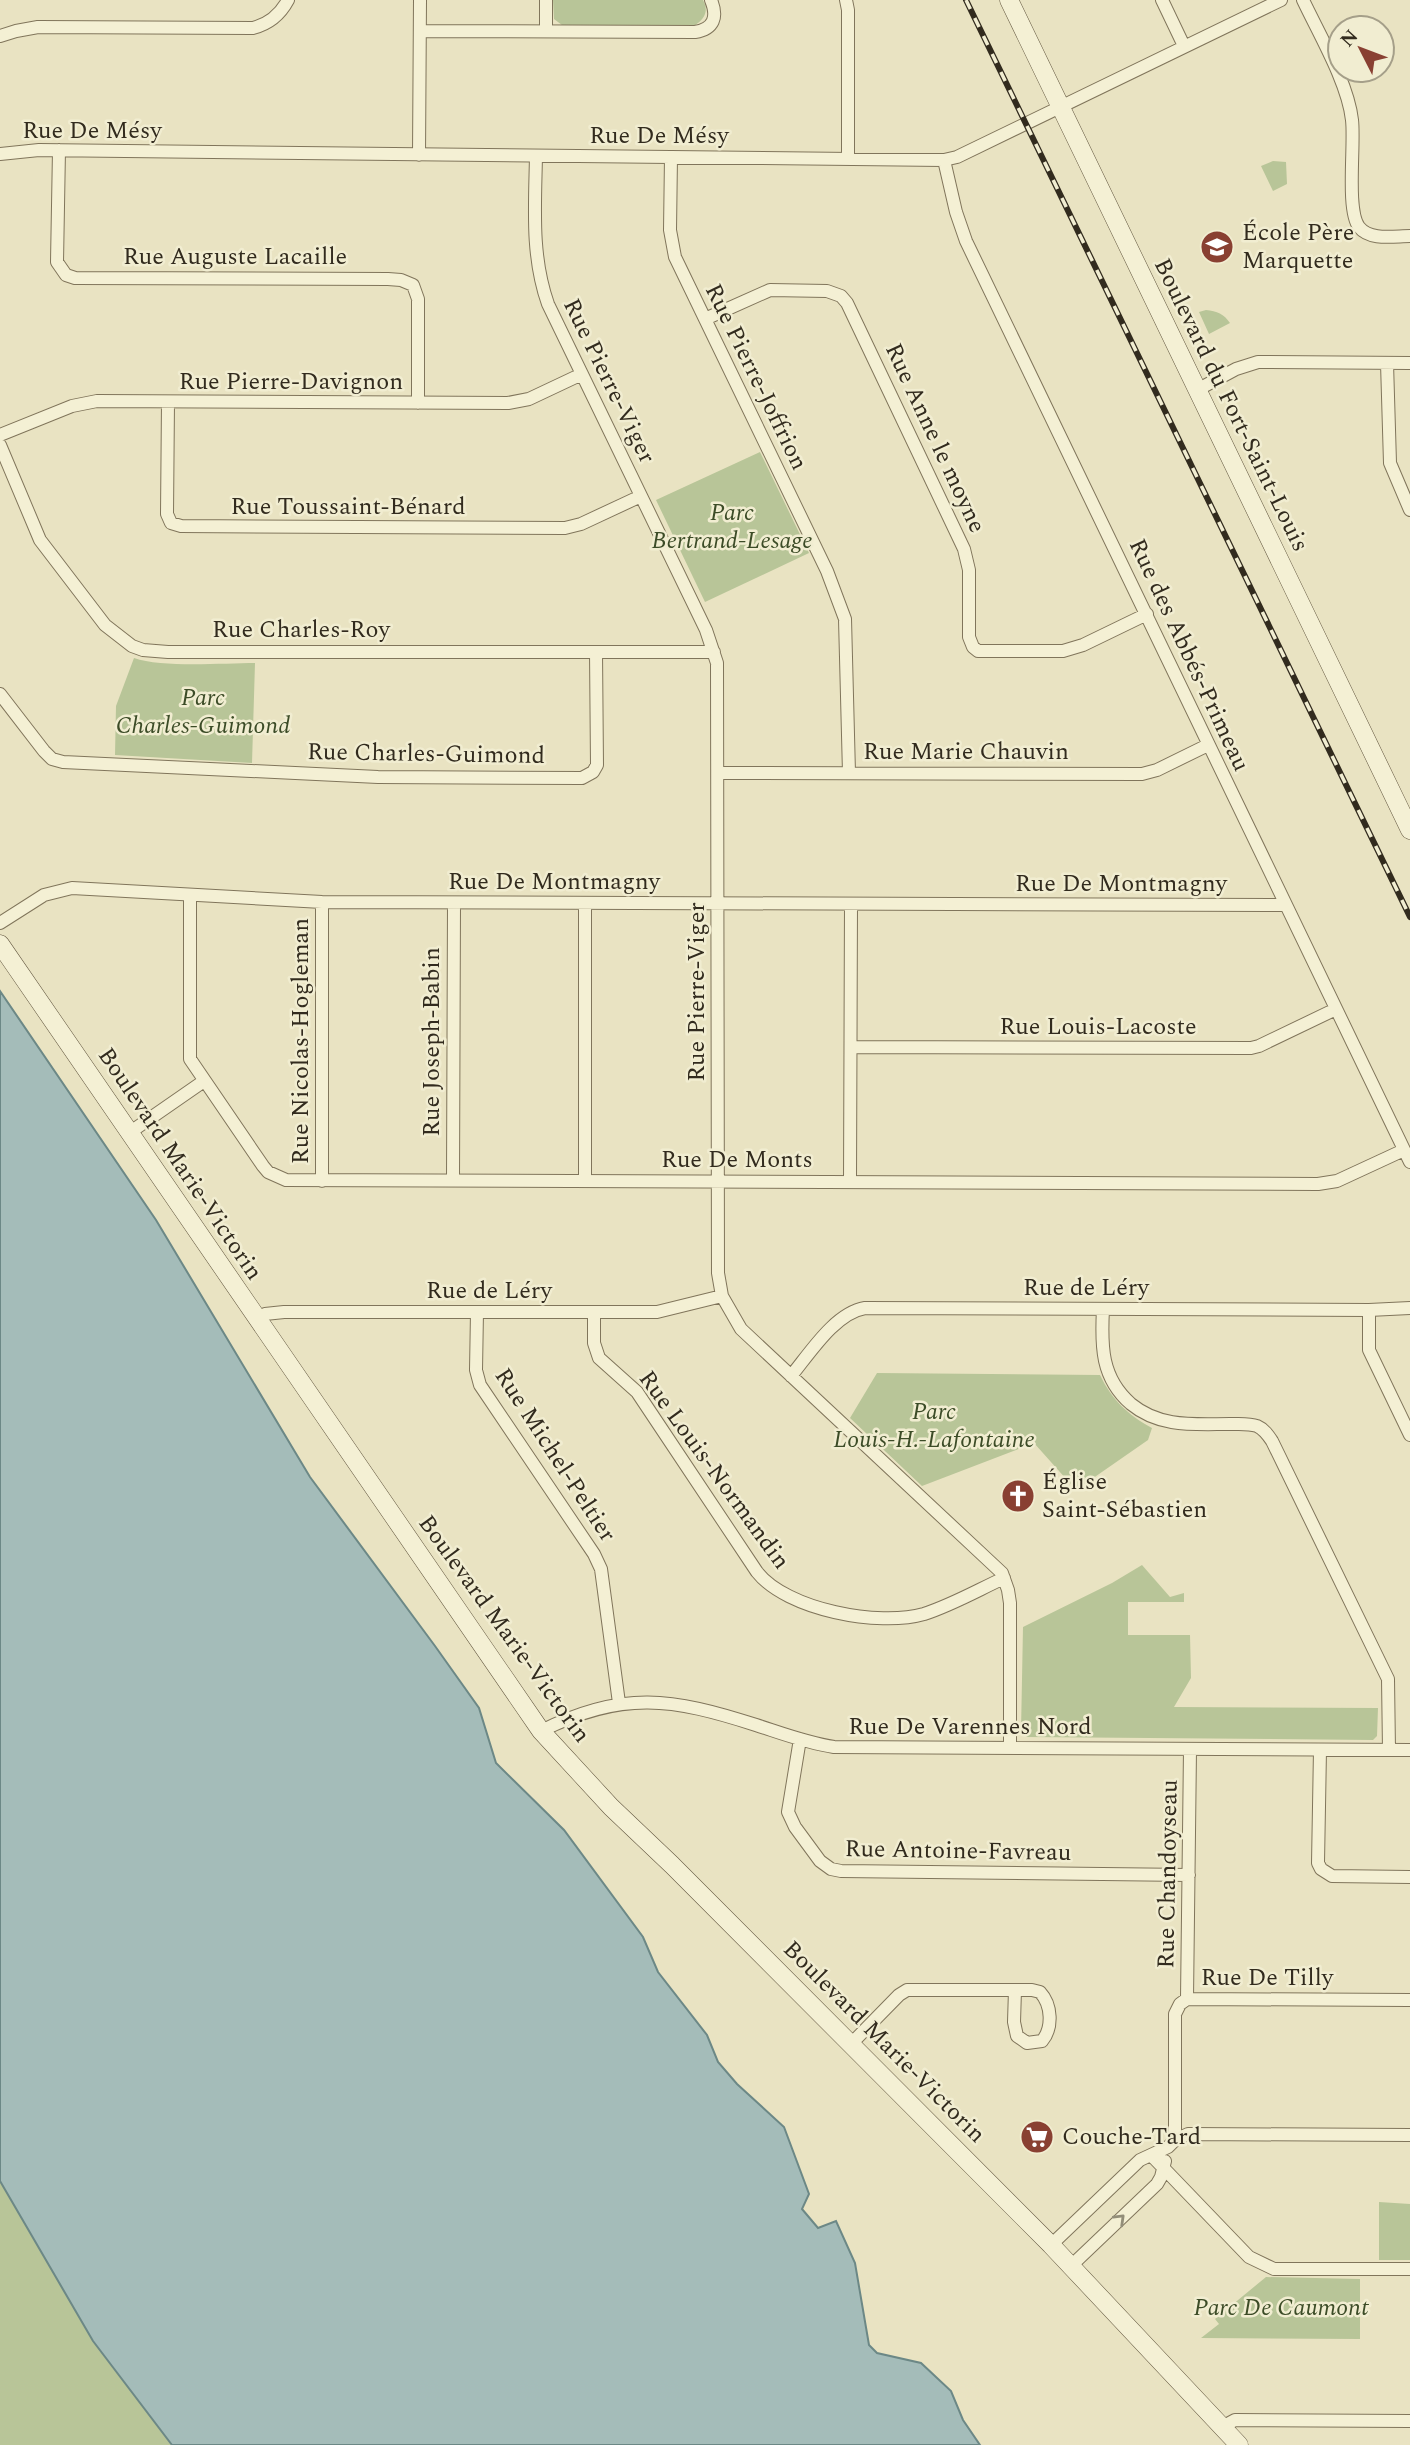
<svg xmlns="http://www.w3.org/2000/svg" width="1410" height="2445" font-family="Spectral,serif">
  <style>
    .green { fill: #b8c598 }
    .water { fill: #a4bcb9; stroke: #6c8886; stroke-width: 2 }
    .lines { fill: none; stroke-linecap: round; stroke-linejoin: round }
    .street-casing { stroke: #80755b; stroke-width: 14 }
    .secondary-casing { stroke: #62563f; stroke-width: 19 }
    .street { stroke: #f4f0d4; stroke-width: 12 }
    .secondary { stroke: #f4f0d4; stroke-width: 18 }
    .rail-casing { stroke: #322b1e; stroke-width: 6 }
    .rail { stroke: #f1edd1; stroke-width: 3.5; stroke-dasharray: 10; stroke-linecap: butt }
    .oneway { stroke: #938e79 }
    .labels { text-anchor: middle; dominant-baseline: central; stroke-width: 5; stroke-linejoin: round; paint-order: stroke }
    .street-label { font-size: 24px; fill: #322b1e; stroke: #f1edd1 }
    .poi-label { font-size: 24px; fill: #322b1e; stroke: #f1edd1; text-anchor: start }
    .park-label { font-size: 24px; font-style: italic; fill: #3c4c27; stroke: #f1edd1 }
  </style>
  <rect width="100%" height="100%" fill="#e9e3c2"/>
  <!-- green -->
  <path class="green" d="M553 0H703C709 11 705 19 694 26L562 25 554 19Z
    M1273 161 1286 162 1287 184 1273 191 1261 166Z
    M1206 310C1217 311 1224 314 1230 323L1209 334 1199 312Z
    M760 452 809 553 705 602 656 500Z
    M134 658C162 668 223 663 255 663L252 763 115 755 116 706Z
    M877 1373 1100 1375C1112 1400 1128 1415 1152 1428L1148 1440 1076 1490 1034 1443 922 1486 850 1418Z
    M1142 1565 1170 1597 1184 1593V1602H1128V1635H1190L1191 1678 1174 1707 1378 1708 1377 1736 1373 1740 1027 1737 1021 1731 1023 1627 1112 1583Z
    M0 2181 93 2341 172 2445H0Z
    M1379 2202 1410 2204V2260H1379Z
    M1266 2277 1360 2279V2339L1201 2338 1219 2324 1215 2319Z"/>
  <!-- water -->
  <path class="water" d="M0 991 156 1220 310 1477 435 1646 479 1708 496 1763 564 1830 643 1937 658 1972 707 2035 718 2062 737 2084 784 2127 809 2194 802 2209 818 2228 836 2221 855 2263 869 2345 877 2353 921 2363 951 2391 963 2420 980 2445H172L93 2341 0 2181Z"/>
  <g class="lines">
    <defs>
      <path id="street" d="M846 0 848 10V159
        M1162 0 1184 46
        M1303 0C1319 34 1348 83 1352 120 1355 144 1346 210 1359 227 1370 241 1394 236 1410 236
        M546 30V0
        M421 31 695 32C714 29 718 17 711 0
        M0 36 16 31 38 27 253 28C269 24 280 15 288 0
        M59 150 57 262 66 275 75 278 388 279 401 280 413 285 418 299V403
        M0 154 39 150 944 160 957 157 1281 0
        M419 155 420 0
        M536 156C535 207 531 256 548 304L706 630 717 663 718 1273 722 1296 741 1329 1002 1573 1008 1590 1010 1603V1747
        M671 157 670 230 675 257 827 571 845 619 849 773
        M944 160 956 212 966 241 1410 1162
        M705 319 770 290 827 291 841 296 847 303 964 549 969 570V637L973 647 978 651H1063L1083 645 1147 614
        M1387 363 1390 463 1410 510
        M1197 390 1236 369 1258 362 1410 363
        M168 402 167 514 171 523 181 526 565 528 581 524 641 496
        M0 435 72 406 97 401 508 403 529 399 582 374
        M0 445 40 540 105 625 132 646 143 650 168 652H714
        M0 694 44 751 52 759 63 762 378 777 582 778 593 772 597 765 596 652
        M718 773 1142 774 1157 770 1208 745
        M190 895V1059L263 1166 268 1172 286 1180 1318 1184 1337 1181 1404 1150
        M0 923 44 895 72 888 322 902 1285 905
        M852 1047 1251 1048 1259 1046 1336 1009
        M129 1133 204 1081
        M453 1180 454 903
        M322 1181V902
        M585 1181V903
        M850 1181 851 904
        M1103 1309C1101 1346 1101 1378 1131 1404 1160 1428 1195 1424 1230 1424 1238 1424 1249 1423 1257 1426 1264 1429 1268 1435 1272 1441L1388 1679 1389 1750
        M1369 1310V1350L1410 1435
        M477 1312 476 1370 480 1385 594 1554 601 1569 619 1703
        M594 1312V1343L599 1358 637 1392 757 1572C787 1610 879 1627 924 1614 952 1605 978 1590 1004 1578
        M257 1320 265 1314 284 1312H657L722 1296
        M791 1376C810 1353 835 1313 865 1308L1369 1310 1410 1308
        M541 1731C623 1690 672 1698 756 1725 781 1733 807 1743 834 1747L1410 1750
        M800 1739 788 1812 795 1827 820 1861 831 1869 841 1871 1189 1875
        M1320 1750 1318 1863 1321 1869 1332 1876 1410 1877
        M1187 1999 1190 1750
        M851 2044 899 1995 907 1990H1032L1040 1992C1052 2005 1053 2028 1042 2041L1027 2043 1017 2036 1014 2022 1015 1990
        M1175 2140V2014L1180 2004 1187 1999 1410 2000
        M1151 2155 1249 2257 1274 2269H1410
        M1051 2245 1140 2160 1168 2147 1175 2140 1188 2134 1410 2135
        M1071 2266 1157 2184 1161 2177 1165 2161
        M1222 2427 1235 2420 1410 2421"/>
      <path id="secondary" d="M1009 0 1410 830
        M0 944 541 1731 611 1807 672 1865 1051 2245 1239 2445"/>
    </defs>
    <!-- street casing -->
    <use href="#street" class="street-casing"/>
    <!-- secondary casing -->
    <use href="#secondary" class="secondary-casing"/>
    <!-- street -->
    <use href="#street" class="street"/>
    <!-- secondary -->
    <use href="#secondary" class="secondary"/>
    <defs>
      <path id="rail" d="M966 0 1410 917"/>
    </defs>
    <!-- rail casing -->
    <use href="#rail" class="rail-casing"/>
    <!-- rail -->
    <use href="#rail" class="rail"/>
  </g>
  <!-- one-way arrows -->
  <defs><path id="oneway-chevron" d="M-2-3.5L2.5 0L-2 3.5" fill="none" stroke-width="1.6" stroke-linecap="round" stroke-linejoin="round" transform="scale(1.75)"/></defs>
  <use class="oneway" href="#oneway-chevron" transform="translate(1120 2219) rotate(-44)"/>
  <!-- icons -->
  <defs>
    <symbol id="school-disc" viewBox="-11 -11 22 22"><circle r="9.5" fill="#894032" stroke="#f1edd1"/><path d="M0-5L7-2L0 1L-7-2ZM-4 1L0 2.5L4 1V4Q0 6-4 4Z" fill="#fff"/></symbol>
    <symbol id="church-disc" viewBox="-11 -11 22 22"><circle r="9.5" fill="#894032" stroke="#f1edd1"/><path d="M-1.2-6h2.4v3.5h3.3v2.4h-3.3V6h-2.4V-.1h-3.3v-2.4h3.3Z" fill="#fff"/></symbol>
    <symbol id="supermarket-disc" viewBox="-11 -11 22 22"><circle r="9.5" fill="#894032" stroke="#f1edd1"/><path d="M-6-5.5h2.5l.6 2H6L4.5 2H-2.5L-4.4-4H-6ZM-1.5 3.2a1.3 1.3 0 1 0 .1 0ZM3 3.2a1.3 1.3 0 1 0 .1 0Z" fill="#fff"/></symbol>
  </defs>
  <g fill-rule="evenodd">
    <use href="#school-disc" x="1198" y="228" width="38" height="38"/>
    <use href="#church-disc" x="999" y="1477" width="38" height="38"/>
    <use href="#supermarket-disc" x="1018" y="2118" width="38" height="38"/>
  </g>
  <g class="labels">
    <!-- street labels -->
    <g class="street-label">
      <text x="92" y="131">Rue De Mésy</text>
      <text x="659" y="136">Rue De Mésy</text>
      <text x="235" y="257">Rue Auguste Lacaille</text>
      <text transform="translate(756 377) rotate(64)">Rue Pierre-Joffrion</text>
      <text transform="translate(609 381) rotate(64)">Rue Pierre-Viger</text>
      <text x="291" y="382">Rue Pierre-Davignon</text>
      <text transform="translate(1231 405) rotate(64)">Boulevard du Fort-Saint-Louis</text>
      <text transform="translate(935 438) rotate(65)">Rue Anne le moyne</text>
      <text x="348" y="507">Rue Toussaint-Bénard</text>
      <text x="301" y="630">Rue Charles-Roy</text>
      <text transform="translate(1189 655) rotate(65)">Rue des Abbés-Primeau</text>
      <text x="966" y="752">Rue Marie Chauvin</text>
      <text transform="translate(426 754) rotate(1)">Rue Charles-Guimond</text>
      <text x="554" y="882">Rue De Montmagny</text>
      <text x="1121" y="884">Rue De Montmagny</text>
      <text transform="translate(697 992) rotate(-90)">Rue Pierre-Viger</text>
      <text x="1098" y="1027">Rue Louis-Lacoste</text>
      <text transform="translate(301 1041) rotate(-90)">Rue Nicolas-Hogleman</text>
      <text transform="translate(432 1042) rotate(-90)">Rue Joseph-Babin</text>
      <text x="737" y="1160">Rue De Monts</text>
      <text transform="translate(180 1164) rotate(56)">Boulevard Marie-Victorin</text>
      <text x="1086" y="1288">Rue de Léry</text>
      <text x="489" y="1291">Rue de Léry</text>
      <text transform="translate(555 1455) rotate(57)">Rue Michel-Peltier</text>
      <text transform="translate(714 1470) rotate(54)">Rue Louis-Normandin</text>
      <text transform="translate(504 1629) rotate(54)">Boulevard Marie-Victorin</text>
      <text x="970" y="1727">Rue De Varennes Nord</text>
      <text transform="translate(958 1851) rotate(1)">Rue Antoine-Favreau</text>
      <text transform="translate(1168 1874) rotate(-89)">Rue Chandoyseau</text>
      <text x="1267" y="1978">Rue De Tilly</text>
      <text transform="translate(884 2042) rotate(45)">Boulevard Marie-Victorin</text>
    </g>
    <!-- poi labels -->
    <g class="poi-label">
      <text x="1242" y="233">École Père<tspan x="1242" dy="28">Marquette</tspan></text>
      <text x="1042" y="1482">Église<tspan x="1042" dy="28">Saint-Sébastien</tspan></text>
      <text x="1062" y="2137">Couche-Tard</text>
    </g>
    <!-- park labels -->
    <g class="park-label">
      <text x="732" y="513">Parc<tspan x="732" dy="28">Bertrand-Lesage</tspan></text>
      <text x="203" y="698">Parc<tspan x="203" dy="28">Charles-Guimond</tspan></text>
      <text x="934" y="1412">Parc<tspan x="934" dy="28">Louis-H.-Lafontaine</tspan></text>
      <text x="1281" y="2308">Parc De Caumont</text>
    </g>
  </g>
  <!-- north arrow -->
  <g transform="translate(1361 49) rotate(312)"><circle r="33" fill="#f1edd1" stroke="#a59f89" stroke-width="2"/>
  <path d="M0-5L12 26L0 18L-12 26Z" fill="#894032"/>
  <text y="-10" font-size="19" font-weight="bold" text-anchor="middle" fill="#322b1e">N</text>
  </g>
</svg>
